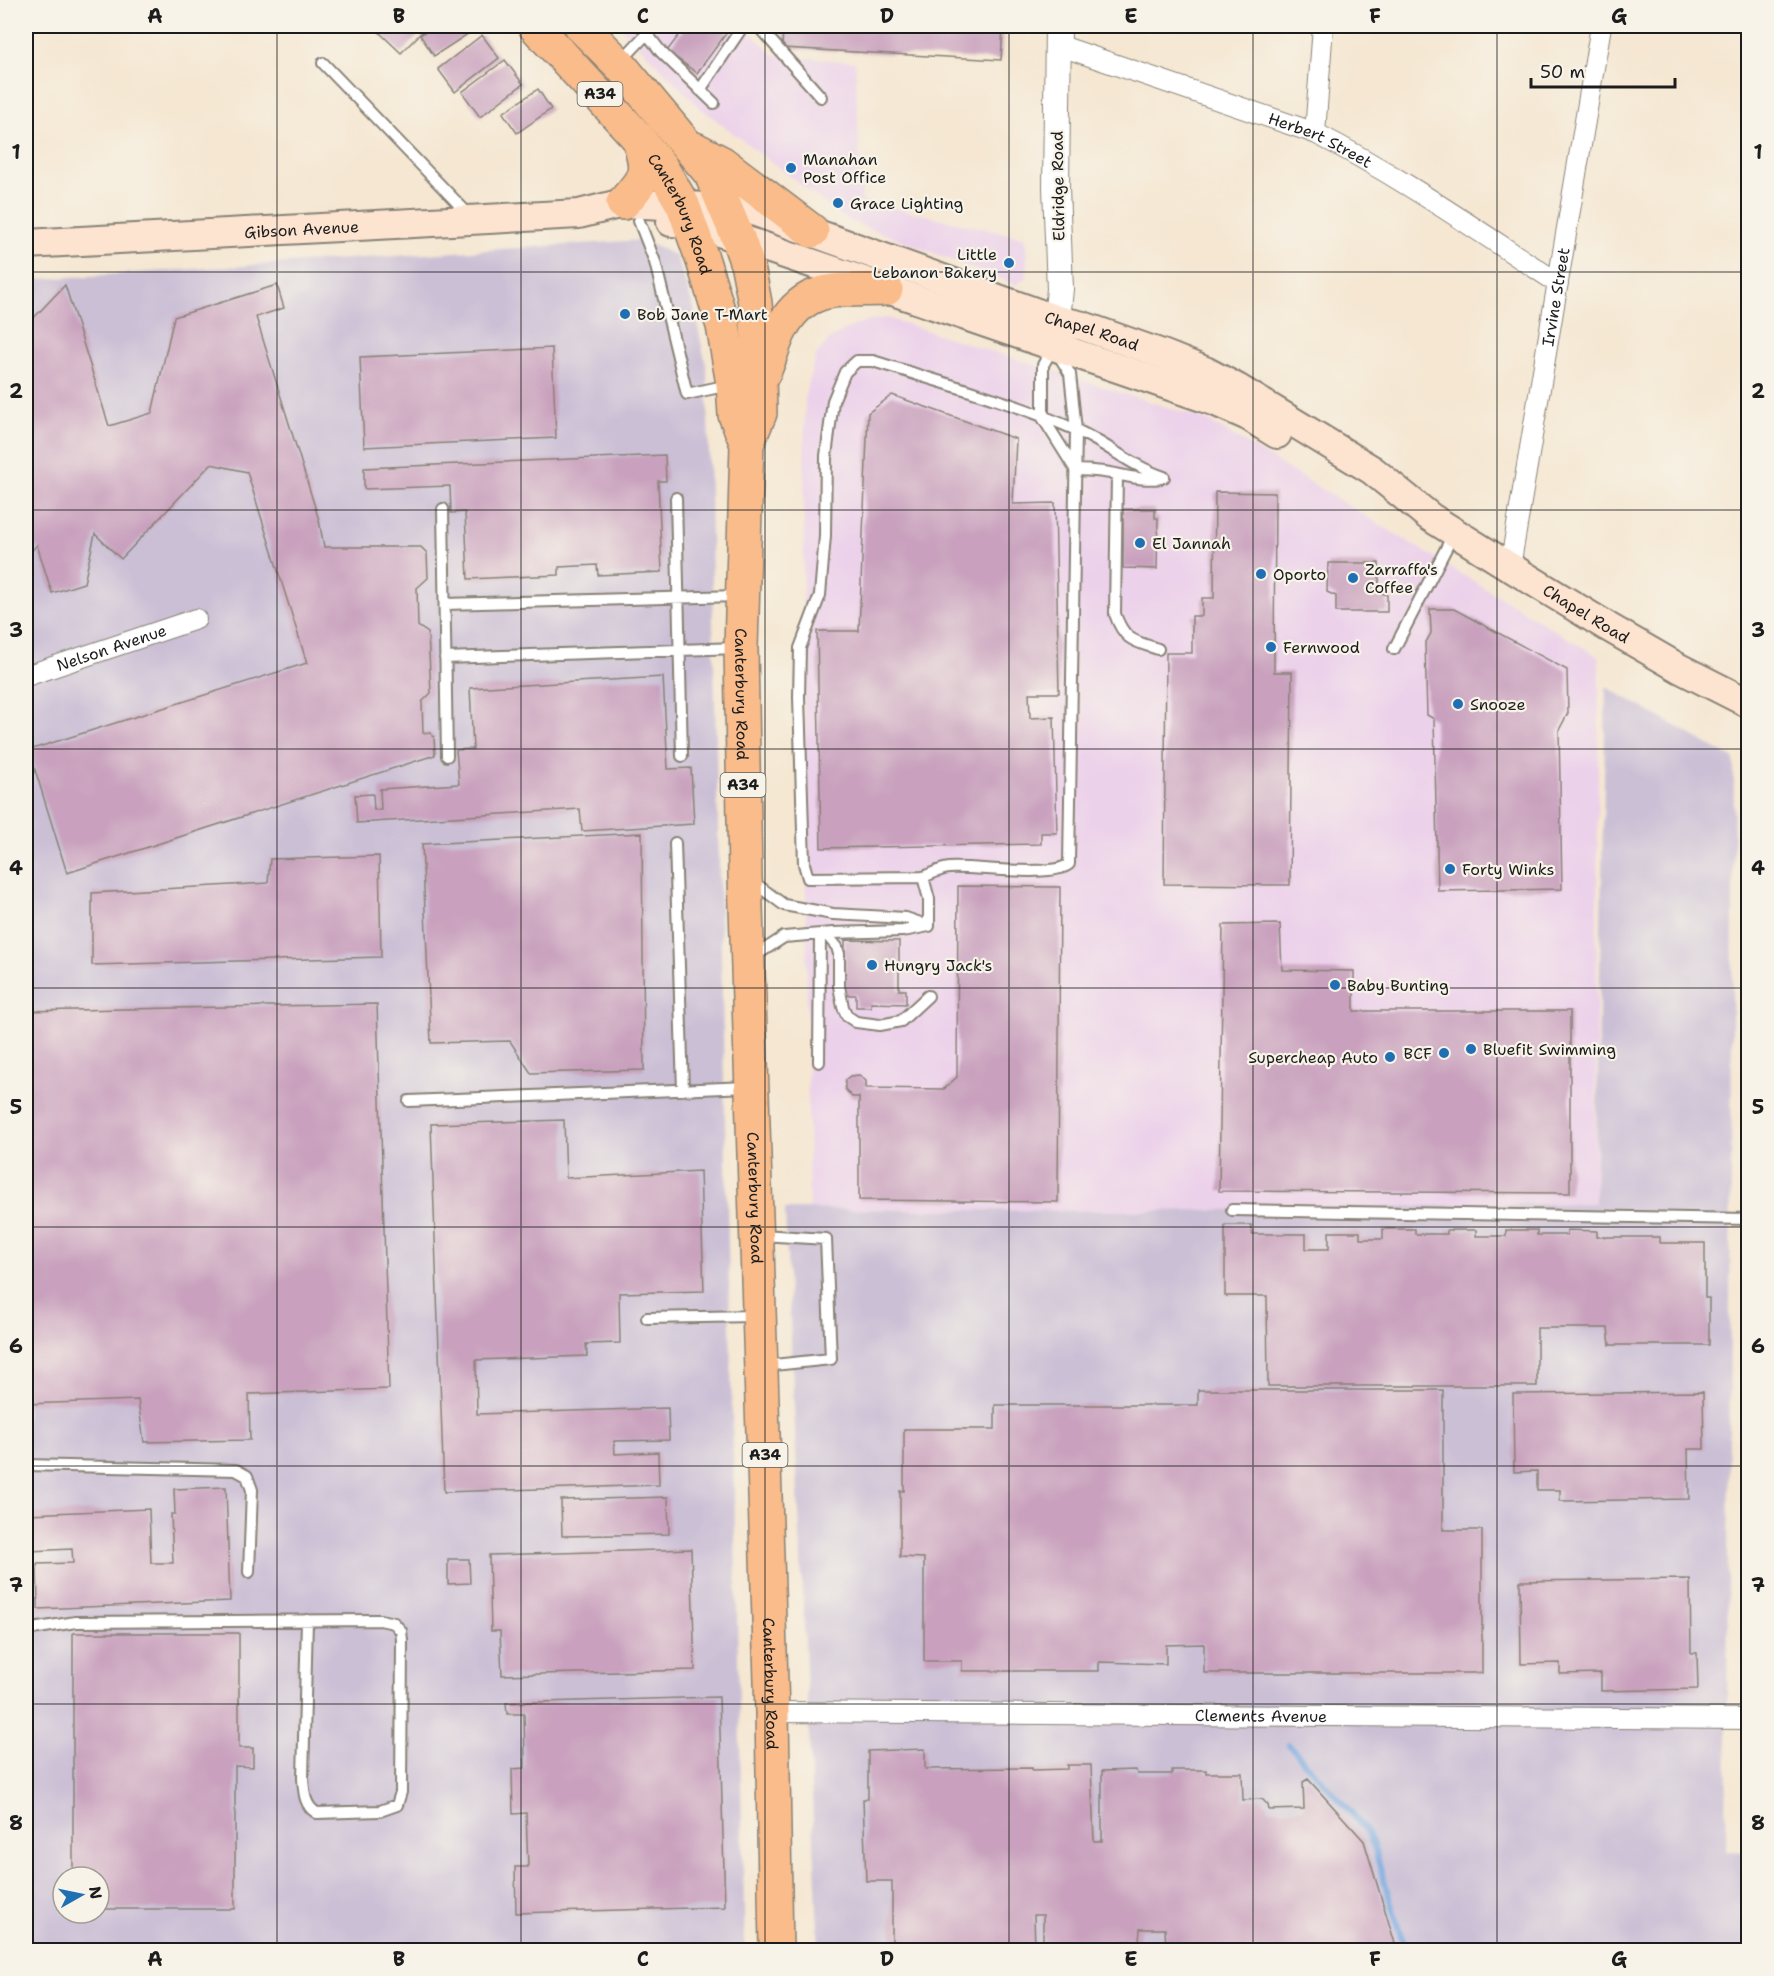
<svg xmlns="http://www.w3.org/2000/svg" width="1774" height="1976" font-family="'Shantell Sans',sans-serif">
  <style>
    .built { fill: #ecd1ea }
    .industrial { fill: #cbbfd5; fill-rule: evenodd }
    .lines { fill: none; stroke-linecap: round; stroke-linejoin: round }
    .stream { stroke: #75a7e0; stroke-width: 6 }
    .building { fill: #c9a1be }
    .service-casing { stroke: #888277; stroke-width: 14 }
    .minor-casing { stroke: #888277; stroke-width: 22 }
    .tertiary-casing { stroke: #888277; stroke-width: 28 }
    .secondary-casing { stroke: #888277; stroke-width: 32 }
    .trunk-casing { stroke: #888277; stroke-width: 36 }
    .service { stroke: #fff; stroke-width: 10 }
    .minor { stroke: #fff; stroke-width: 20 }
    .tertiary { stroke: #fff; stroke-width: 26 }
    .secondary { stroke: #fde4d0; stroke-width: 28 }
    .trunk { stroke: #f9bc8a; stroke-width: 33 }
    .grid { fill: none; stroke: #1c1c1c; stroke-width: 1.5; stroke-opacity: 0.55 }
    .poi-dot { fill: #1f6fb2; stroke: #f7f3e8; stroke-width: 2 }
    .labels { text-anchor: middle; dominant-baseline: central; stroke-width: 4.5; stroke-linejoin: round; paint-order: stroke }
    .shield { fill: #f7f3e8; stroke: #5e5c59; stroke-width: 1.5 }
    .shield-label { font-size: 15px; font-weight: bold; fill: #1c1c1c }
    .street-label { font-size: 16px; fill: #1c1c1c; stroke: #f7f3e8 }
    .poi-label { font-size: 16px; fill: #1c1c1c; stroke: #f7f3e8; text-anchor: start }
    .neatline { fill: none; stroke: #1c1c1c; stroke-width: 2 }
    .grid-label { font-size: 20px; text-anchor: middle; font-weight: bold; fill: #1c1c1c }
  </style>
  <rect width="100%" height="100%" fill="#f7f3e8"/>
  <filter id="ink" filterUnits="userSpaceOnUse"><feTurbulence type="fractalNoise" baseFrequency=".0167" numOctaves="2"/><feDisplacementMap in="SourceGraphic" scale="12" xChannelSelector="R" yChannelSelector="G"/><feConvolveMatrix kernelMatrix="1 2 1 2 8 2 1 2 1" color-interpolation-filters="sRGB"/></filter>
  <filter id="wash" filterUnits="userSpaceOnUse"><feTurbulence type="fractalNoise" baseFrequency=".008" numOctaves="4" result="noise"/><feDisplacementMap in="SourceGraphic" scale="24" xChannelSelector="R" yChannelSelector="G"/><feGaussianBlur stdDeviation="1.35" result="paint"/><feColorMatrix in="noise" values="0 0 0 0 0 0 0 0 0 0 0 0 0 0 0 0 0 1.4 0 .05"/><feComposite in="paint" operator="in"/></filter>
  <g filter="url(#wash)">
    <rect width="100%" height="100%" fill="#f5e7d2"/>
    <!-- built -->
    <path class="built" d="M619 26H743L774 55 855 62 862 201 1026 238 1027 277 1016 285 846 219 700 108Z
      M887 318 1207 420 1599 657 1595 1203 1141 1211 809 1209 803 612 805 396 816 355 829 340 842 331 866 321Z"/>
    <!-- industrial -->
    <path class="industrial" d="M643 240 676 256 694 309 707 370 745 1950H26V280ZM63 1877H99V1913H63Z
      M1606 687 1734 759 1726 1851 1748 1852V1950H819L785 1209 1141 1211 1595 1203Z"/>
    <g class="lines">
      <!-- stream -->
      <path class="stream" d="M1289 1745 1358 1820 1368 1834 1374 1847 1405 1950"/>
    </g>
    <g id="blocks">
      <!-- building -->
      <path class="building" d="M388 26H428L401 53 380 33Z
        M434 26H480L434 56 420 35Z
        M686 26H721L728 31 697 73 667 51Z
        M783 26H1003L1001 60 782 48Z
        M482 35 499 58 455 92 438 69Z
        M505 60 523 84 480 117 462 92Z
        M538 89 551 109 517 133 503 113Z
        M65 285 109 426 152 413 174 317 277 285 284 308 256 317 319 520 324 547H421L427 553 428 578 417 588 418 626 428 633 431 693 422 702 423 733H430L434 737 435 755 67 873 29 750 307 663 247 472 211 464 121 559 95 534 84 583 52 593 37 545 26 557V326Z
        M552 348 556 438 364 447 360 357Z
        M892 395 1016 439 1013 504 1055 503 1059 693H1029L1030 718 1054 717 1057 833H1041V844L821 848 817 631H859L868 413Z
        M665 455 666 481H658L662 572 598 575 597 565 559 567V575L468 579 465 512 451 513 450 486 364 489V468Z
        M1215 492 1275 493 1274 672H1292L1290 885 1164 884 1166 653H1192V616H1202V598H1214Z
        M1123 509H1155V518H1158L1157 569 1123 568Z
        M1328 563H1379V592L1387 595V612H1336V596L1327 592Z
        M1430 609H1454L1567 670 1568 713 1559 730 1562 889 1438 891 1434 719 1427 715 1425 644 1431 633Z
        M663 677 668 769 691 768 694 824 582 831 580 809 357 823 355 795 373 794 374 810H381L380 789 459 784 456 750 473 749 470 688Z
        M642 833 644 1070 531 1073 510 1041 431 1043 422 844Z
        M379 856 381 957 92 965V893L268 883 270 859Z
        M958 886 1060 887 1058 1202 859 1200V1097H852L845 1089V1080L850 1076 859 1075 866 1081V1088L944 1089 957 1077Z
        M1280 924 1282 970 1354 971V1011H1570V1193L1219 1191 1223 925Z
        M845 940 899 941V990H906V1004L871 1003V1007H856V995H845Z
        M377 1004 389 1389 249 1394 250 1440 144 1442 138 1400 26 1404V1011Z
        M564 1120 566 1178 700 1171 704 1291 619 1293 620 1343 586 1344 587 1356 476 1360 477 1414 668 1408 669 1440 614 1441 615 1454 658 1452 659 1485 444 1492 431 1124Z
        M1225 1225H1251L1252 1234H1306V1249H1329V1232H1360V1239H1383V1229H1415V1234H1447V1230H1476V1236H1506V1230H1537V1235H1567V1230L1597 1231V1237H1660V1243H1705V1298H1709V1345H1610L1608 1328H1537V1386H1268L1267 1296H1225Z
        M1198 1390H1443V1530H1482V1673H1204V1644L1166 1645V1664L1099 1662V1671H962V1661H924V1558L900 1557V1491H904V1429H995V1405H1198Z
        M1703 1392 1704 1449H1688L1689 1499 1560 1501V1490H1537V1471L1514 1472 1513 1394Z
        M226 1487 230 1601 38 1609 37 1564 73 1563 72 1549 29 1551 28 1514 149 1509 151 1563H173L171 1514H175L174 1489Z
        M668 1497 669 1534 562 1536 561 1500Z
        M691 1549 695 1670 502 1675 500 1631H491L489 1555Z
        M448 1559H469L470 1583 448 1584Z
        M1690 1579 1691 1653H1697L1698 1689 1601 1691V1673L1560 1674V1663L1521 1664 1520 1581Z
        M73 1633H239V1748H253V1767L235 1766V1909H99V1877H73Z
        M719 1697 725 1907 516 1913 515 1867H528L526 1813 513 1814 512 1769 525 1768 524 1714H507L506 1703Z
        M925 1749V1769L1032 1768V1770L1067 1769V1765H1091L1094 1841H1102V1771L1136 1770 1137 1774H1172V1770H1206V1773H1242L1243 1800 1262 1799 1268 1805 1269 1810 1304 1809 1303 1782 1308 1779 1364 1841 1397 1950H1166L1165 1929H1140L1139 1941H1124L1125 1950H1043V1915H1034L1035 1950H892V1881H866L863 1799H868V1751Z"/>
    </g>
  </g>
  <g filter="url(#ink)">
    <use href="#blocks" fill-opacity="0" stroke="#888277" stroke-width="1.5"/>
    <g class="lines">
      <defs>
        <path id="service" d="M641 26 661 52 714 103
          M758 26 821 97
          M621 61 654 26
          M323 63 470 216
          M700 90 743 26
          M639 221 655 262 687 394 729 385
          M1054 346 1043 365V418L1075 469
          M1075 470C1085 470 1095 471 1104 472 1124 475 1140 481 1161 478
          M1117 475 1115 614C1124 640 1133 641 1158 649
          M676 498 682 756
          M443 509 447 756
          M445 604 738 596
          M1394 649 1454 533
          M445 658 738 648
          M675 843 683 1090
          M923 877C931 874 940 869 949 868 974 866 1053 878 1069 864L1076 430 1070 374 1058 354
          M752 881 784 905 833 914 906 918 929 926
          M929 926V899L923 877 808 878 804 864 799 697 800 648 820 595 825 536 826 456 833 401 845 372 857 361H873C940 382 1010 401 1074 429 1106 443 1131 466 1164 477
          M826 934 837 947 839 954V986L843 1007 847 1016 856 1022 880 1025 901 1021 928 996
          M753 957 784 937 833 933 903 931 929 926
          M819 1062 820 935
          M409 1101 748 1087
          M1232 1210 1748 1219
          M761 1235 826 1239 831 1359 764 1366
          M647 1318 755 1316
          M26 1465 236 1470 247 1476 252 1490 249 1572
          M26 1630 76 1622 380 1620 394 1623 401 1631 402 1640 401 1792 397 1805 380 1811 317 1813C304 1806 304 1791 303 1778L307 1620"/>
        <g id="minor">
          <path id="s1" d="M1058 45 1315 133C1400 176 1478 231 1558 283"/>
          <path d="M1315 133 1323 26"/>
          <path id="s2" d="M1510 567 1601 26"/>
          <path id="s3" d="M26 676 196 619"/>
          <path id="s4" d="M772 1712 1748 1719"/>
        </g>
        <path id="tertiary" d="M1055 340 1060 289 1056 188 1058 26"/>
        <g id="secondary">
          <path d="M671 222 690 223 738 238 1214 401 1248 416 1277 434"/>
          <path id="s5" d="M26 244 579 214 623 203 748 209 1057 320 1083 326 1165 355 1205 371 1237 388 1372 470 1430 517 1510 567 1608 627 1679 668 1748 703"/>
        </g>
        <g id="trunk">
          <path id="s6" d="M535 26 639 139 661 167 683 205 703 261 723 326 733 384 735 415 747 444"/>
          <path id="s7" d="M581 26 619 64 711 174 738 238 748 267 755 303 758 337 760 413 747 444 741 648 745 876 772 1712 776 1950"/>
          <path d="M695 149 722 163 812 231"/>
          <path d="M623 203C647 176 649 174 639 139"/>
          <path d="M764 372C770 359 773 346 779 333 803 283 838 291 886 289"/>
        </g>
      </defs>
      <!-- service casing -->
      <use href="#service" class="service-casing"/>
      <!-- minor casing -->
      <use href="#minor" class="minor-casing"/>
      <!-- tertiary casing -->
      <use href="#tertiary" class="tertiary-casing"/>
      <!-- secondary casing -->
      <use href="#secondary" class="secondary-casing"/>
      <!-- trunk casing -->
      <use href="#trunk" class="trunk-casing"/>
      <!-- service -->
      <use href="#service" class="service"/>
      <!-- minor -->
      <use href="#minor" class="minor"/>
      <!-- tertiary -->
      <use href="#tertiary" class="tertiary"/>
      <!-- secondary -->
      <use href="#secondary" class="secondary"/>
      <!-- trunk -->
      <use href="#trunk" class="trunk"/>
    </g>
  </g>
  <!-- grid -->
  <path class="grid" d="M277 26V1950M521 26V1950M765 26V1950M1009 26V1950M1253 26V1950M1497 26V1950M26 272H1748M26 510H1748M26 749H1748M26 988H1748M26 1227H1748M26 1466H1748M26 1704H1748"/>
  <!-- markers -->
  <g class="poi-dot">
    <circle cx="791" cy="168" r="6"/>
    <circle cx="838" cy="203" r="6"/>
    <circle cx="1009" cy="263" r="6"/>
    <circle cx="625" cy="314" r="6"/>
    <circle cx="1140" cy="543" r="6"/>
    <circle cx="1261" cy="574" r="6"/>
    <circle cx="1353" cy="578" r="6"/>
    <circle cx="1271" cy="647" r="6"/>
    <circle cx="1458" cy="704" r="6"/>
    <circle cx="1450" cy="869" r="6"/>
    <circle cx="872" cy="965" r="6"/>
    <circle cx="1335" cy="985" r="6"/>
    <circle cx="1471" cy="1049" r="6"/>
    <circle cx="1444" cy="1053" r="6"/>
    <circle cx="1390" cy="1057" r="6"/>
  </g>
  <g class="labels">
    <!-- shield labels -->
    <g class="shield">
      <rect x="577.5" y="82" width="45" height="24" rx="4.5"/>
      <rect x="720.5" y="773" width="45" height="24" rx="4.5"/>
      <rect x="742.5" y="1443" width="45" height="24" rx="4.5"/>
    </g>
    <g class="shield-label">
      <text x="600" y="94">A34</text>
      <text x="743" y="785">A34</text>
      <text x="765" y="1455">A34</text>
    </g>
    <!-- street labels -->
    <g class="street-label">
      <text stroke="none"><textPath href="#s1" startOffset="279">Herbert Street</textPath></text>
      <text transform="translate(1058 186) rotate(-91)">Eldridge Road</text>
      <text stroke="none"><textPath href="#s6" startOffset="240">Canterbury Road</textPath></text>
      <text stroke="none"><textPath href="#s5" startOffset="276">Gibson Avenue</textPath></text>
      <text stroke="none"><textPath href="#s2" startOffset="274">Irvine Street</textPath></text>
      <text stroke="none"><textPath href="#s5" startOffset="1089">Chapel Road</textPath></text>
      <text stroke="none"><textPath href="#s5" startOffset="1662">Chapel Road</textPath></text>
      <text stroke="none"><textPath href="#s3" startOffset="90">Nelson Avenue</textPath></text>
      <text stroke="none"><textPath href="#s7" startOffset="728">Canterbury Road</textPath></text>
      <text stroke="none"><textPath href="#s7" startOffset="1232">Canterbury Road</textPath></text>
      <text stroke="none"><textPath href="#s7" startOffset="1718">Canterbury Road</textPath></text>
      <text stroke="none"><textPath href="#s4" startOffset="489">Clements Avenue</textPath></text>
    </g>
    <!-- poi labels -->
    <g class="poi-label">
      <text x="803" y="159">Manahan<tspan x="803" dy="18">Post Office</tspan></text>
      <text x="850" y="203">Grace Lighting</text>
      <text x="997" y="254" text-anchor="end">Little<tspan x="997" dy="18">Lebanon Bakery</tspan></text>
      <text x="637" y="314">Bob Jane T-Mart</text>
      <text x="1152" y="543">El Jannah</text>
      <text x="1365" y="569">Zarraffa's<tspan x="1365" dy="18">Coffee</tspan></text>
      <text x="1273" y="574">Oporto</text>
      <text x="1283" y="647">Fernwood</text>
      <text x="1470" y="704">Snooze</text>
      <text x="1462" y="869">Forty Winks</text>
      <text x="884" y="965">Hungry Jack's</text>
      <text x="1347" y="985">Baby Bunting</text>
      <text x="1483" y="1049">Bluefit Swimming</text>
      <text x="1432" y="1053" text-anchor="end">BCF</text>
      <text x="1378" y="1057" text-anchor="end">Supercheap Auto</text>
    </g>
  </g>
  <!-- margin -->
  <rect width="1774" height="1976" fill="none" stroke="#f7f3e8" stroke-width="66"/>
  <!-- north arrow -->
  <g transform="translate(81 1895) rotate(81)"><circle r="28" fill="#f7f3e8" stroke="#9f9d96" stroke-width="1.5"/>
  <path d="M0-4.5L10 22L0 15L-10 22Z" fill="#1f6fb2"/>
  <text y="-9" font-size="16" font-weight="bold" text-anchor="middle" fill="#1c1c1c">N</text>
  </g>
  <!-- scale -->
  <path d="M1531 78v9h144v-9" fill="none" stroke="#1c1c1c" stroke-width="3"/>
  <text x="1540" y="78" font-size="18" fill="#1c1c1c" stroke="#f7f3e8" stroke-width="4.5" paint-order="stroke">50 m</text>
  <rect x="33" y="33" width="1708" height="1910" class="neatline"/>
  <g class="grid-label">
    <text x="155" y="23">A</text>
    <text x="399" y="23">B</text>
    <text x="643" y="23">C</text>
    <text x="887" y="23">D</text>
    <text x="1131" y="23">E</text>
    <text x="1375" y="23">F</text>
    <text x="1619" y="23">G</text>
    <text x="16" y="159">1</text>
    <text x="1758" y="159">1</text>
    <text x="16" y="398">2</text>
    <text x="1758" y="398">2</text>
    <text x="16" y="637">3</text>
    <text x="1758" y="637">3</text>
    <text x="16" y="875">4</text>
    <text x="1758" y="875">4</text>
    <text x="16" y="1114">5</text>
    <text x="1758" y="1114">5</text>
    <text x="16" y="1353">6</text>
    <text x="1758" y="1353">6</text>
    <text x="16" y="1592">7</text>
    <text x="1758" y="1592">7</text>
    <text x="16" y="1830">8</text>
    <text x="1758" y="1830">8</text>
    <text x="155" y="1966">A</text>
    <text x="399" y="1966">B</text>
    <text x="643" y="1966">C</text>
    <text x="887" y="1966">D</text>
    <text x="1131" y="1966">E</text>
    <text x="1375" y="1966">F</text>
    <text x="1619" y="1966">G</text>
  </g>
</svg>
